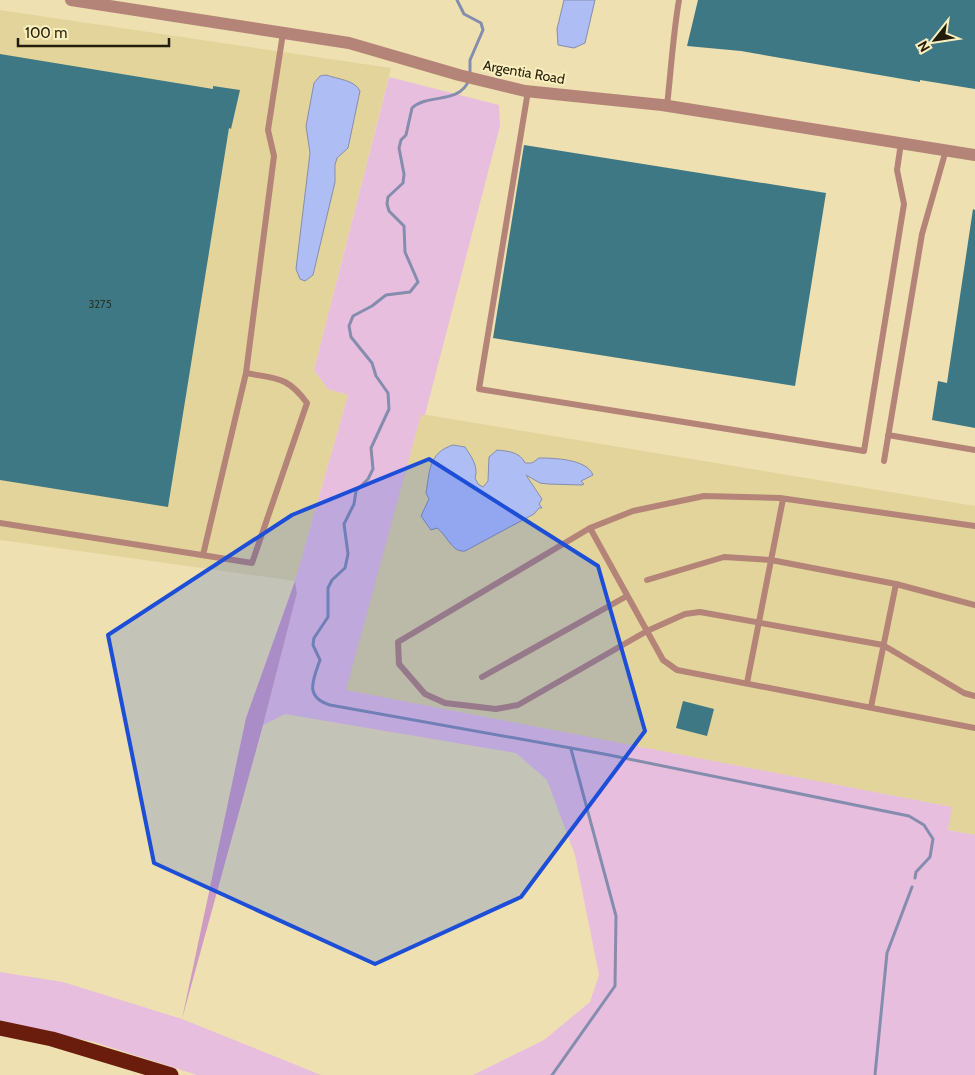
<svg xmlns="http://www.w3.org/2000/svg" width="975" height="1075" font-family="Cabin,sans-serif">
  <style>
    .built { fill: #e3d49c }
    .green { fill: #e7bede }
    .forest { fill: #ce9bc3 }
    .water { fill: #afbdf5; stroke: #858dae }
    .lines { fill: none; stroke-linecap: round; stroke-linejoin: round }
    .stream { stroke: #858dae; stroke-width: 3 }
    .building { fill: #3e7885 }
    .service { stroke: #b58478; stroke-width: 6 }
    .tertiary { stroke: #b58478; stroke-width: 12 }
    .motorway { stroke: #6a1d0c; stroke-width: 15 }
    .marked { fill: #1d4ed8; fill-opacity: 0.2; stroke: #1d4ed8; stroke-width: 4; stroke-linejoin: round }
    .labels { text-anchor: middle; dominant-baseline: central; stroke-width: 4; stroke-linejoin: round; paint-order: stroke }
    .number-label { font-size: 11px; fill: #293429 }
    .street-label { font-size: 14px; fill: #221d0a; stroke: #fbeebd }
  </style>
  <rect width="100%" height="100%" fill="#eee0b1"/>
  <!-- built -->
  <path class="built" d="M0 10 391 68 314 370 328 389 348 395 295 581 0 540Z
    M421 414 975 506V835L948 830 951 807 345 690Z"/>
  <!-- green -->
  <path class="green" d="M389 77 499 105 500 126 425 415H421L346 690 952 807 948 830 975 835V1075H473L544 1040 590 1002 599 975 575 855 547 780 516 753 285 714 263 725 297 593 295 581 348 395 328 389 314 370Z
    M0 972 63 982 182 1019 321 1075H197L94 1042 0 1023Z"/>
  <!-- forest -->
  <path class="forest" d="M295 581 297 593 263 725 182 1019 246 718Z"/>
  <!-- water -->
  <path class="water" d="M564 0H595L585 43 574 48 558 45 557 29Z
    M326 75C337 79 355 80 360 91L348 148 337 158 335 165V182L313 275 305 281 300 279 296 269 310 153 306 126 314 83 320 76Z
    M453 445 465 447C471 456 479 467 475 478L478 484 483 487 488 481 489 457 497 450C508 451 520 452 525 463H532L539 458C554 458 587 459 593 475L581 481 584 484 582 485 548 484 540 483 526 475 542 499 539 504 542 508H539L534 514 465 551C452 553 447 535 437 528L431 530 421 516 429 499 426 493C430 471 428 453 453 445Z"/>
  <g class="lines">
    <!-- stream -->
    <path class="stream" d="M457 0 464 14 481 23 483 30 470 60V74
      M469 80C459 105 428 93 412 108L406 135 401 140 399 148 404 174 403 183 388 197 387 204 389 211 404 226 405 252 418 282 410 292 386 295 372 306 353 316 349 326 351 337 372 363 376 376 388 393 389 409 371 448 373 469 368 479 356 491 354 504 344 524 348 554 345 568 332 580 328 588V617L314 638 313 645 320 660C313 680 304 697 330 705L604 754 909 816 924 825 933 839 930 857 916 872 915 878
      M552 1075 615 986 616 916 571 749
      M875 1075 887 953 912 887"/>
  </g>
  <!-- building -->
  <path class="building" d="M698 0H975V89L920 80V82L741 51 687 46Z
    M0 54 213 89V86L240 90 231 129 229 128 168 507 0 480Z
    M524 145 826 193 795 386 493 338Z
    M973 209 975 210V428L932 420 938 381 947 383Z
    M683 701 714 709 707 736 676 728Z"/>
  <g class="lines">
    <!-- service -->
    <path class="service" d="M528 91 479 389 864 451 904 204 897 170 901 143
      M667 106C671 70 673 35 679 0
      M246 373 274 156 268 130 283 33
      M888 435 975 450
      M884 461 922 234 946 150
      M0 523 252 563 307 403C287 376 277 379 246 373L203 555
      M975 526 780 498 704 496 633 511 590 528 398 642 399 664 425 694 445 703 496 709 518 705 647 631 685 614 700 612 883 645 964 693 975 696
      M590 528 663 660 677 670 975 728
      M647 580 724 557 771 560 896 584 975 605
      M482 677 627 596
      M747 683 783 499
      M871 707 896 584"/>
    <!-- tertiary -->
    <path class="tertiary" d="M71 0 349 43 459 75 525 91 662 105 975 155"/>
    <!-- motorway -->
    <path class="motorway" d="M0 1028 52 1039 171 1075"/>
  </g>
  <!-- marked area -->
  <path class="marked" d="M429 459 598 566 645 731 521 897 375 964 154 863 108 635 292 515Z"/>
  <g class="labels">
    <!-- number labels -->
    <g class="number-label">
      <text x="100" y="304">3275</text>
    </g>
    <!-- street labels -->
    <g class="street-label">
      <text transform="translate(524 72) rotate(10)">Argentia Road</text>
    </g>
  </g>
  <!-- north arrow -->
  <g transform="translate(935 40) rotate(240)" stroke="#fbeebd" stroke-width="4" paint-order="stroke">
  <path d="M0-4L9 19L0 12L-9 19Z" fill="#221d0a"/>
  <text y="-8" font-size="14" font-weight="bold" text-anchor="middle" fill="#221d0a">N</text>
  </g>
  <!-- scale -->
  <path d="M18 38v8h151v-8" fill="none" stroke="#221d0a" stroke-width="2.5"/>
  <text x="25" y="38" font-size="15" fill="#221d0a" stroke="#fbeebd" stroke-width="4" paint-order="stroke">100 m</text>
</svg>
